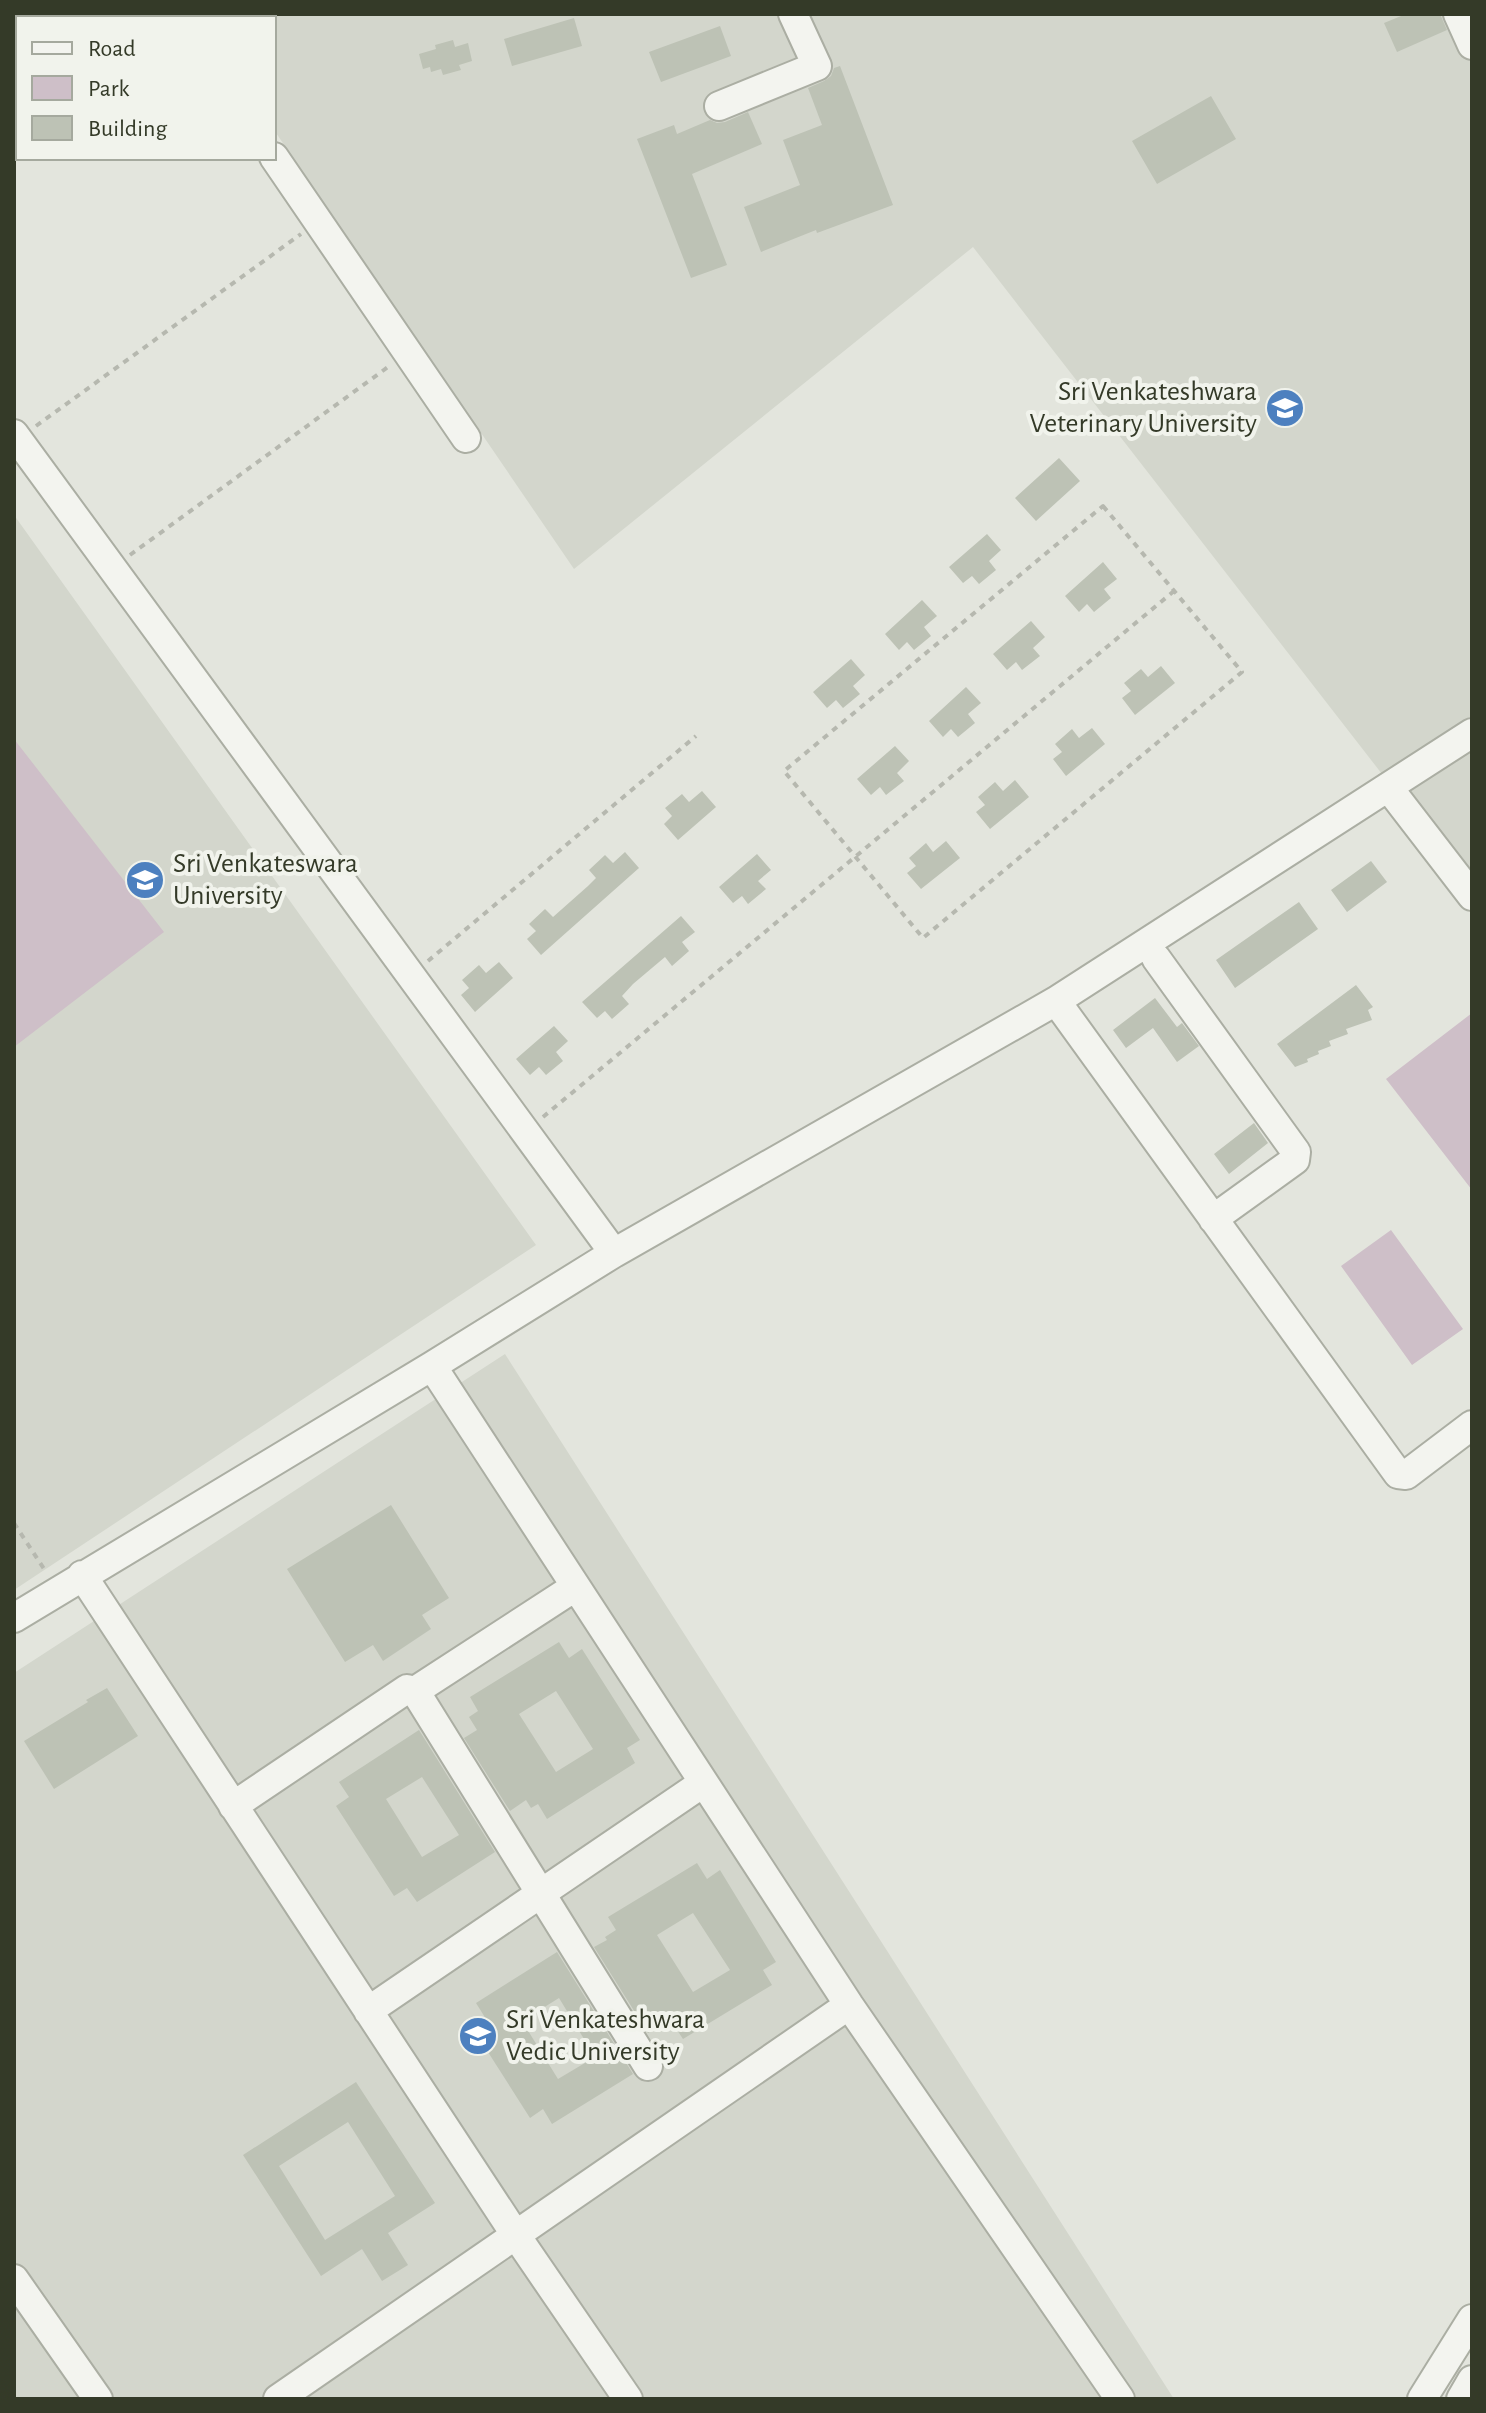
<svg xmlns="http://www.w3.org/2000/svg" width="1486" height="2413" font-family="'Alegreya Sans',sans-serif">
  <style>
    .built { fill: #d3d6cc }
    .green { fill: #cebfc8 }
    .building { fill: #bdc2b5; fill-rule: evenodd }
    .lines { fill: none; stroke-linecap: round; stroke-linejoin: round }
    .minor-casing { stroke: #abaea3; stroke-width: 32 }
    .path { stroke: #b6b8af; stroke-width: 4; stroke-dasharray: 6 6; stroke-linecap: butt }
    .minor { stroke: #f3f4ef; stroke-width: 28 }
    .labels { text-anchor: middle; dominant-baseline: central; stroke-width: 8; stroke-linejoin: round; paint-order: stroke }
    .poi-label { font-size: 28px; fill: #343a28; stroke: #f1f3ec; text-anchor: start }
  </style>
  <rect width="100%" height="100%" fill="#e3e5dd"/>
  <!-- built -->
  <path class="built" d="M195 14H1472V890L973 247 574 569 274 130V18H198Z
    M14 515 536 1245 14 1590Z
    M505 1354 1174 2399H14V1673Z"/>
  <!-- green -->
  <path class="green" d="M14 739 164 932 14 1047Z
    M1472 1013V1190L1386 1079Z
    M1391 1230 1463 1329 1412 1365 1341 1266Z"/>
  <!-- building -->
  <path class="building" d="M1406 14H1440L1447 30 1397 52 1384 23Z
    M574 18 582 46 512 66 504 39Z
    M720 26 731 56 661 82 649 52Z
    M453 40 455 47 468 43 472 61 459 65 461 70 443 75 441 69 431 72 430 67 423 69 419 54 436 49 435 45Z
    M840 66 893 205 817 233 816 230 761 252 744 207 800 185 783 140 822 125 808 88 824 81 831 76 834 68Z
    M1211 96 1236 139 1157 184 1132 141Z
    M748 112 762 144 692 174 727 265 691 278 637 139 674 125 677 134 710 120 717 123 725 122Z
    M1059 458 1080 481 1036 521 1015 498Z
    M987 534 1001 550 989 561 996 570 979 584 972 576 963 583 949 567Z
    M1103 562 1117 579 1104 589 1111 598 1094 612 1087 604 1079 612 1065 596Z
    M922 600 937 616 924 627 931 636 914 650 907 642 899 650 885 634Z
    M1031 621 1045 637 1033 648 1040 656 1022 670 1016 662 1007 670 993 654Z
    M851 659 865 675 853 686 860 694 843 708 836 700 827 708 813 692Z
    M1161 666 1175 683 1135 715 1122 698 1131 691 1124 683 1141 669 1148 677Z
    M966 687 981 703 968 714 975 723 958 737 951 729 943 737 929 721Z
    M1092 728 1105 744 1066 776 1053 759 1062 752 1055 744 1072 729 1079 738Z
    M895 746 909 761 897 773 904 781 886 795 880 787 871 795 857 779Z
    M1015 780 1029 797 990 829 976 812 985 805 978 797 995 782 1003 791Z
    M702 791 716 807 678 840 664 824 672 816 665 808 682 794 689 802Z
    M946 841 960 858 921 889 907 873 916 866 909 858 926 843 933 852Z
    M625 852 639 868 541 955 527 939 536 931 529 924 545 909 553 917 588 886 596 878 589 870 605 855 613 863Z
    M757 854 771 870 758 881 766 889 748 904 742 896 733 903 719 887Z
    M1371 861 1387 882 1347 912 1331 890Z
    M1299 902 1318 929 1235 988 1216 960Z
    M681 916 695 932 682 942 689 951 672 966 665 957 633 984 622 996 629 1004 612 1019 605 1011 597 1018 582 1002Z
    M499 962 513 978 475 1012 461 995 469 988 462 980 479 965 486 973Z
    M1356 985 1373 1007 1368 1010 1372 1020 1346 1029 1348 1034 1329 1041 1331 1046 1318 1051 1319 1054 1307 1059 1308 1062 1295 1067 1277 1044Z
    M1155 998 1177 1027 1182 1023 1199 1046 1177 1062 1153 1028 1126 1048 1113 1030Z
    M554 1026 568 1041 556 1052 563 1061 546 1075 539 1067 530 1075 516 1059Z
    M1254 1123 1268 1143 1229 1174 1214 1154Z
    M391 1505 449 1598 422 1615 431 1629 383 1661 373 1645 345 1662 287 1569Z
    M559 1642 569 1658 582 1649 640 1740 627 1748 635 1763 547 1819 538 1804 531 1808 526 1800 510 1811 464 1738 477 1730 469 1717 478 1711 470 1697ZM556 1691 593 1749 556 1772 519 1714Z
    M107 1688 138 1736 54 1789 24 1741 88 1702 86 1700Z
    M419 1730 495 1852 417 1902 407 1888 394 1896 336 1806 349 1797 339 1782ZM422 1777 459 1835 422 1857 386 1799Z
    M697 1863 707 1879 720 1870 776 1962 763 1970 772 1985 683 2039 673 2024 666 2029 664 2024 648 2033 594 1947 607 1940 605 1937 616 1930 608 1917ZM693 1913 730 1970 693 1992 657 1935Z
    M557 1952 633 2074 552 2124 543 2109 530 2118 472 2027 486 2019 476 2003ZM559 1998 595 2057 558 2079 522 2021Z
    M356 2082 435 2203 388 2233 408 2265 382 2281 362 2249 321 2276 243 2155ZM348 2122 395 2196 325 2240 279 2166Z"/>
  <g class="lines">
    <defs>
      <path id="minor" d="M177 14 179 18
        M1458 14 1472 45
        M719 106 817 66 793 14
        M274 157 466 438
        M14 434 614 1253
        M1388 787 1472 896
        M1156 958 1296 1152 1295 1160 1213 1219
        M1056 1001 1398 1474 1406 1475 1472 1425
        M432 1366 849 2005 1120 2399
        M82 1575 515 2234 628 2399
        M14 1618 432 1366 614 1253 1056 1001 1472 733
        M415 1691 575 1587
        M233 1806 407 1689 415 1691 648 2066
        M368 2011 703 1783
        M14 2279 98 2399
        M278 2399 849 2005
        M1422 2399 1472 2319
        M1461 2399 1472 2380"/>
    </defs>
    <!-- minor casing -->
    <use href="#minor" class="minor-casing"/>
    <!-- path -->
    <path class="path" d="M14 143 18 140
      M36 426 301 234
      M1103 506 1242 672 923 938 784 771Z
      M130 555 388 367
      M428 961 696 736
      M543 1117 1174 591
      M14 1523 46 1572"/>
    <!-- minor -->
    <use href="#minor" class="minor"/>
  </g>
  <!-- icons -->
  <defs>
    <symbol id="university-disc" viewBox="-11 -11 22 22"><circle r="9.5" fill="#4d80bf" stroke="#f1f3ec"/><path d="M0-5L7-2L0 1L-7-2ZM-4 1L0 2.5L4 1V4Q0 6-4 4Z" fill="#fff"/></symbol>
  </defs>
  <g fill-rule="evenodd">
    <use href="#university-disc" x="1263" y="386" width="44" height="44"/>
    <use href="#university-disc" x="123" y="858" width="44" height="44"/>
    <use href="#university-disc" x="456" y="2014" width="44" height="44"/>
  </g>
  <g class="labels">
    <!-- poi labels -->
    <g class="poi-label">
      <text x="1257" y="392" text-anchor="end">Sri Venkateshwara<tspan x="1257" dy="32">Veterinary University</tspan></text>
      <text x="173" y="864">Sri Venkateswara<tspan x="173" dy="32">University</tspan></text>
      <text x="506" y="2020">Sri Venkateshwara<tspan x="506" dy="32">Vedic University</tspan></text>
    </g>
  </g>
  <!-- border -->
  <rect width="1486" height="2413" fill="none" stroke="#343a28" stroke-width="32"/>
  <!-- legend -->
  <rect x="16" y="16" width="260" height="144" fill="#f1f3ec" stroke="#a5a99e" stroke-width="2"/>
  <rect x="32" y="42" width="40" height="12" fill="#f3f4ef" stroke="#a5a99e" stroke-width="2"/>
  <text x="88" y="56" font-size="24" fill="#343a28">Road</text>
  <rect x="32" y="76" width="40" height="24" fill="#cebfc8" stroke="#a5a99e" stroke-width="2"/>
  <text x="88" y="96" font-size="24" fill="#343a28">Park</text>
  <rect x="32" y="116" width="40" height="24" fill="#bdc2b5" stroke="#a5a99e" stroke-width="2"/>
  <text x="88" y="136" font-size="24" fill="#343a28">Building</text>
</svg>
